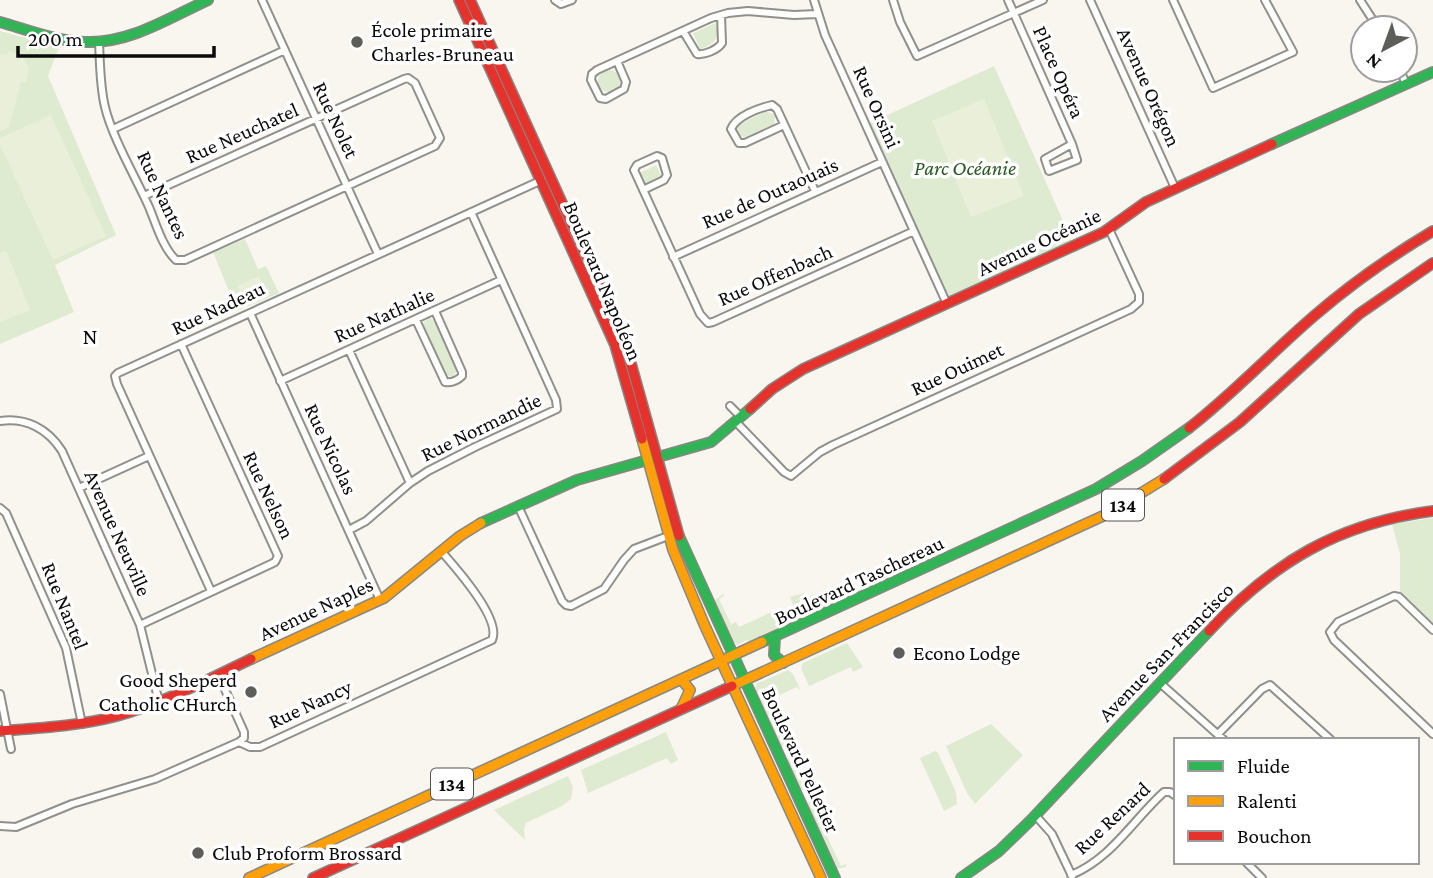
<svg xmlns="http://www.w3.org/2000/svg" width="1433" height="878" font-family="'Crimson Pro',serif">
  <style>
    .green { fill: #dfebd0 }
    .pitch { fill: #e9efd9 }
    .lines { fill: none; stroke-linecap: round; stroke-linejoin: round }
    .street-casing { stroke: #91908d; stroke-width: 10 }
    .fast-casing { stroke: #888783; stroke-width: 12 }
    .slow-casing { stroke: #888783; stroke-width: 12 }
    .jam-casing { stroke: #888783; stroke-width: 12 }
    .street { stroke: #fefefc; stroke-width: 6 }
    .fast { stroke: #30b455; stroke-width: 9 }
    .slow { stroke: #ff9f0a; stroke-width: 9 }
    .jam { stroke: #e5322d; stroke-width: 9 }
    .poi-dot { fill: #5d5d5a; stroke: #fff; stroke-width: 2.5 }
    .labels { text-anchor: middle; dominant-baseline: central; stroke-width: 7; stroke-linejoin: round; paint-order: stroke }
    .shield { fill: #fff; stroke: #545454; stroke-width: 2 }
    .shield-label { font-size: 19px; font-weight: bold; fill: #0a0a0a }
    .poi-label { font-size: 21px; fill: #0a0a0a; stroke: #fff; text-anchor: start }
    .street-label { font-size: 21px; fill: #0a0a0a; stroke: #fff }
    .park-label { font-size: 21px; font-style: italic; fill: #2b5922; stroke: #fff }
    .neighbourhood-label { font-size: 23px; letter-spacing: 2px; fill: #0a0a0a; stroke: #fff }
  </style>
  <rect width="100%" height="100%" fill="#f8f6ee"/>
  <!-- green -->
  <path class="green" d="M715 23C723 37 712 46 700 49L693 33Z
    M0 31 59 47 48 76 116 235 55 265 74 312 0 344Z
    M994 66 1072 241 948 296 870 123Z
    M598 81a11 11 0 1 1 22 0a11 11 0 1 1-22 0Z
    M766 111 775 115 774 124 745 137 740 136 737 128 740 124Z
    M656 165 661 176 645 184 640 173Z
    M245 239 258 269 266 266 279 293 237 311 213 252Z
    M430 318 435 322 457 370 453 377 445 375 423 326 425 321Z
    M1433 518V625L1400 594V554L1392 524Z
    M827 590 831 605 798 619 790 597 804 593 806 597Z
    M723 594 724 596 719 599 731 624 736 622 739 627 783 607 790 624 749 642 747 640 737 645 733 641 715 600Z
    M847 643 863 667 853 672 851 667 809 686 801 668 803 663Z
    M788 670 793 674 801 691 797 687 771 699 773 706 769 708 785 744 791 742 782 747 779 744 755 690 756 684Z
    M991 724 1023 755 975 804 967 793 946 746Z
    M666 732 678 760 671 764 667 758 588 793 581 770Z
    M935 751 938 753 956 792 957 804 944 811 920 758Z
    M796 754 791 757 805 787 810 786 804 790 799 789 786 760Z
    M568 776 573 787 571 799 562 806 526 823 524 829 525 840 494 810Z
    M810 800 841 866 846 864V867L836 869 807 805Z"/>
  <!-- pitch -->
  <path class="pitch" d="M8 51 22 55 29 68 26 82H21L9 127 0 132V54L7 55Z
    M984 99 1024 196 971 217 932 121Z
    M51 115 106 236 53 260 0 145V138Z
    M6 251 30 310 0 322V253Z
    M259 276 263 287 242 296 237 286Z"/>
  <g class="lines">
    <defs>
      <path id="street" d="M262 0 378 254
        M555 0 561 4 572 0
        M814 0 825 35 947 304
        M893 0 900 22 917 56 1043 0
        M1008 0 1072 144 1077 160 1049 171 1045 159 1072 144
        M1090 0 1175 188
        M1173 0 1213 88 1293 52 1265 0
        M1360 0 1378 28
        M683 31 697 54C705 55 717 50 722 43L721 15
        M99 42C100 63 100 87 105 107 112 137 136 178 149 207 156 224 163 248 176 260H185L435 146 440 138 415 83 408 78 404 79 144 196
        M617 61 626 82 624 89 606 99 600 98 591 80 592 74 597 70 711 18 728 13 748 11 794 15 817 14
        M1400 70 1406 84
        M784 125 745 143H739L731 129C736 116 759 108 772 105L777 109 815 191
        M113 129 285 50
        M643 190 664 180 667 175 662 158 657 156 637 165 634 170 700 314 708 323 713 322 914 231
        M673 257 882 162
        M250 313 380 600
        M416 320 445 382C452 383 457 381 462 376V372L435 311
        M349 350 410 483
        M280 381 501 280
        M730 406 741 417
        M0 421C26 417 48 429 62 451L140 625 159 702
        M736 422 784 472 791 476 820 452 833 445 1131 309 1139 302V294L1109 229
        M79 488 149 456
        M518 506 562 601 566 605 571 606 604 589 624 560 634 549 668 536
        M0 508 6 513 66 648 82 724
        M349 530 366 521 410 483 428 471 475 447 557 409 556 400 471 212
        M211 591 117 384 115 376 118 373 542 180
        M140 625 271 564 275 562 278 556 181 344
        M1433 630 1399 597 1394 596 1338 622 1330 632 1334 640 1433 734
        M218 674 244 732V738L239 742
        M1160 683 1224 740
        M0 694 11 749
        M1218 734 1262 689 1270 685 1331 740
        M1035 815 1052 834 1072 876
        M0 826 16 827 72 804 155 779 239 742 250 747H260L492 640C502 619 455 567 441 551
        M1246 862 1262 878
        M1071 875C1111 859 1133 820 1164 792H1170L1176 796"/>
      <path id="fast" d="M0 22C28 30 56 41 85 42 129 44 169 18 208 0
        M1272 144 1433 72
        M481 523 577 480 711 442 750 409
        M679 536 835 878
        M775 637 774 655 783 663
        M762 642 1096 489 1142 461 1189 428
        M961 878 999 851 1030 821 1209 631"/>
      <path id="slow" d="M642 439 673 550 704 624 821 878
        M251 659 384 598 460 536 481 523
        M732 686 1105 515 1164 479
        M681 709 690 690 682 680
        M249 878 762 642"/>
      <path id="jam" d="M459 0 615 345 642 439
        M470 0 625 342 679 536
        M750 409 772 389 803 369 1104 232 1146 202 1272 144
        M1189 428C1234 393 1272 352 1314 316 1351 284 1391 256 1433 231
        M1164 479 1240 422 1359 314 1433 263
        M1209 631C1273 562 1339 523 1433 511
        M0 731C39 728 79 726 117 716 164 703 207 680 251 659
        M313 878 732 686"/>
    </defs>
    <!-- street casing -->
    <use href="#street" class="street-casing"/>
    <!-- fast casing -->
    <use href="#fast" class="fast-casing"/>
    <!-- slow casing -->
    <use href="#slow" class="slow-casing"/>
    <!-- jam casing -->
    <use href="#jam" class="jam-casing"/>
    <!-- street -->
    <use href="#street" class="street"/>
    <!-- fast -->
    <use href="#fast" class="fast"/>
    <!-- slow -->
    <use href="#slow" class="slow"/>
    <!-- jam -->
    <use href="#jam" class="jam"/>
  </g>
  <!-- markers -->
  <g class="poi-dot">
    <circle cx="357" cy="42" r="7"/>
    <circle cx="899" cy="653" r="7"/>
    <circle cx="251" cy="692" r="7"/>
    <circle cx="198" cy="853" r="7"/>
  </g>
  <g class="labels">
    <!-- shield labels -->
    <g class="shield">
      <rect x="1102" y="489.5" width="42" height="31" rx="5"/>
      <rect x="431" y="768.5" width="42" height="31" rx="5"/>
    </g>
    <g class="shield-label">
      <text x="1123" y="505">134</text>
      <text x="452" y="784">134</text>
    </g>
    <!-- poi labels -->
    <g class="poi-label">
      <text x="371" y="30">École primaire<tspan x="371" dy="24">Charles-Bruneau</tspan></text>
      <text x="913" y="653">Econo Lodge</text>
      <text x="237" y="680" text-anchor="end">Good Sheperd<tspan x="237" dy="24">Catholic CHurch</tspan></text>
      <text x="212" y="853">Club Proform Brossard</text>
    </g>
    <!-- street labels -->
    <g class="street-label">
      <text transform="translate(1059 72) rotate(66)">Place Opéra</text>
      <text transform="translate(1149 87) rotate(66)">Avenue Orégon</text>
      <text transform="translate(877 107) rotate(66)">Rue Orsini</text>
      <text transform="translate(336 120) rotate(65)">Rue Nolet</text>
      <text transform="translate(242 133) rotate(-24)">Rue Neuchatel</text>
      <text transform="translate(770 193) rotate(-24)">Rue de Outaouais</text>
      <text transform="translate(163 195) rotate(65)">Rue Nantes</text>
      <text transform="translate(1039 242) rotate(-25)">Avenue Océanie</text>
      <text transform="translate(775 275) rotate(-24)">Rue Offenbach</text>
      <text transform="translate(603 281) rotate(67)">Boulevard Napoléon</text>
      <text transform="translate(218 308) rotate(-25)">Rue Nadeau</text>
      <text transform="translate(384 315) rotate(-24)">Rue Nathalie</text>
      <text transform="translate(957 369) rotate(-25)">Rue Ouimet</text>
      <text transform="translate(481 427) rotate(-26)">Rue Normandie</text>
      <text transform="translate(331 449) rotate(65)">Rue Nicolas</text>
      <text transform="translate(269 495) rotate(65)">Rue Nelson</text>
      <text transform="translate(118 533) rotate(66)">Avenue Neuville</text>
      <text transform="translate(859 580) rotate(-25)">Boulevard Taschereau</text>
      <text transform="translate(65 606) rotate(68)">Rue Nantel</text>
      <text transform="translate(316 609) rotate(-25)">Avenue Naples</text>
      <text transform="translate(1166 652) rotate(-46)">Avenue San-Francisco</text>
      <text transform="translate(310 704) rotate(-25)">Rue Nancy</text>
      <text transform="translate(801 760) rotate(65)">Boulevard Pelletier</text>
      <text transform="translate(1112 818) rotate(-43)">Rue Renard</text>
    </g>
    <!-- park labels -->
    <g class="park-label">
      <text x="965" y="168">Parc Océanie</text>
    </g>
    <!-- neighbourhood labels -->
    <g class="neighbourhood-label">
      <text x="91" y="336">N</text>
    </g>
  </g>
  <!-- legend -->
  <rect x="1174" y="738" width="245" height="126" fill="#ffffff" stroke="#9d9d9d" stroke-width="2"/>
  <rect x="1188" y="761" width="35" height="10" fill="#30b455" stroke="#9d9d9d" stroke-width="2"/>
  <text x="1237" y="773" font-size="21" fill="#0a0a0a">Fluide</text>
  <rect x="1188" y="796" width="35" height="10" fill="#ff9f0a" stroke="#9d9d9d" stroke-width="2"/>
  <text x="1237" y="808" font-size="21" fill="#0a0a0a">Ralenti</text>
  <rect x="1188" y="831" width="35" height="10" fill="#e5322d" stroke="#9d9d9d" stroke-width="2"/>
  <text x="1237" y="843" font-size="21" fill="#0a0a0a">Bouchon</text>
  <!-- north arrow -->
  <g transform="translate(1384 49) rotate(221)"><circle r="33" fill="#ffffff" stroke="#9d9d9d" stroke-width="2"/>
  <path d="M0-5L12 26L0 18L-12 26Z" fill="#5d5d5a"/>
  <text y="-10" font-size="19" font-weight="bold" text-anchor="middle" fill="#0a0a0a">N</text>
  </g>
  <!-- scale -->
  <path d="M18 46v10h196v-10" fill="none" stroke="#0a0a0a" stroke-width="3.5"/>
  <text x="28" y="46" font-size="21" fill="#0a0a0a" stroke="#ffffff" stroke-width="5" paint-order="stroke">200 m</text>
</svg>
